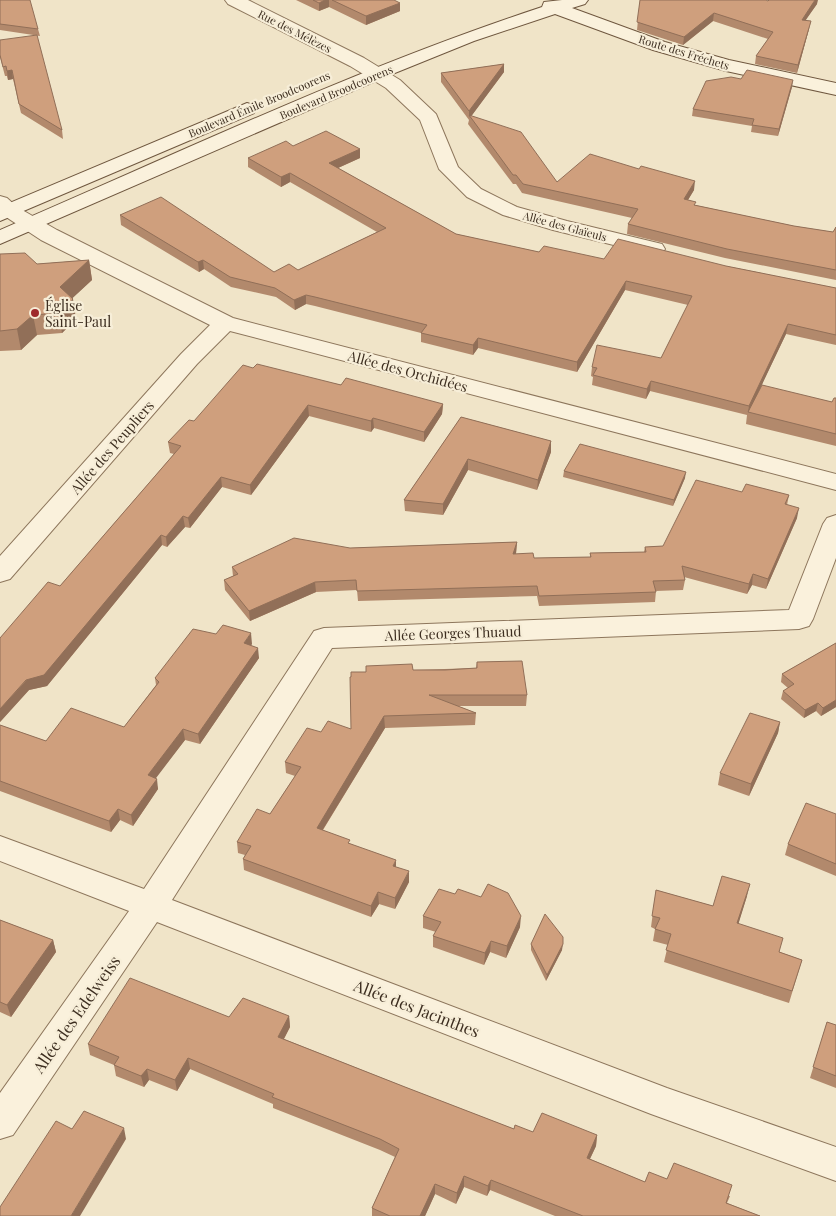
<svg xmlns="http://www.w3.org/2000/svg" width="836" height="1216" font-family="'Playfair Display',serif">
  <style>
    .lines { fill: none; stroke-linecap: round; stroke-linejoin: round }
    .street-casing { stroke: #8d765c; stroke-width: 2 }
    .secondary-casing { stroke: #6f573f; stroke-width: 2 }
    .street { fill: #faf1dc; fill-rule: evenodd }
    .secondary { fill: #faf1dc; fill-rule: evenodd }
    .wall { fill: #b2896c }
    .shaded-wall { fill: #916f58 }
    .building { fill: #cf9f7d; stroke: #916f58 }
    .poi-dot { fill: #9e2a2b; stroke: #f7eed8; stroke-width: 2 }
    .labels { text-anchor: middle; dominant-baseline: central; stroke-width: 4.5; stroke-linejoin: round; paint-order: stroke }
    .far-street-label { font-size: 11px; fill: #3d2e20; stroke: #f7eed8 }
    .poi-label { font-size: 14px; fill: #3d2e20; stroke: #f7eed8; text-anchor: start }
    .street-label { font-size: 14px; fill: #3d2e20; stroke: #f7eed8 }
    .near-street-label { font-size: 16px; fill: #3d2e20; stroke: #f7eed8 }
  </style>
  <rect width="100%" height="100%" fill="#f0e4c8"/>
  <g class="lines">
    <defs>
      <path id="street" d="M225 0H248L364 58 400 80 436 114 458 167 481 189 517 207 567 221 662 244 665 249 662 254 654 255 553 230 503 215 467 197 439 169 420 120 386 88 350 66 228 4Z
        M0 196 7 198 17 207 57 230 233 318 836 474V490L230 331 197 364 10 579 0 582V556L181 354 210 325 41 240 0 213Z
        M836 515V558L813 619 809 626 799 629 332 648 172 900 667 1088 836 1147V1181L651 1114 157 922 13 1135 0 1139V1093L129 911 0 861V836L144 889 314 631 324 628 789 610 823 524 827 518Z"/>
      <path id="secondary" d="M562 0H588L585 4 572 8 665 42 729 60 836 83V95L726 71 653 50 555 14 474 41 385 77 0 244V230C179 153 356 68 542 7L544 2Z
        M247 103 254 105 257 109 254 113 0 221V207Z"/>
    </defs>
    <!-- street casing -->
    <use href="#street" class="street-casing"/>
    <!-- secondary casing -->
    <use href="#secondary" class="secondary-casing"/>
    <!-- street -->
    <use href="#street" class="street"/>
    <!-- secondary -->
    <use href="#secondary" class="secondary"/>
  </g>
  <!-- wall -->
  <path class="wall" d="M0 0 38 29 40 36 0 30Z
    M296 0H394L400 11 366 25 329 7 319 11Z
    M640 0 768 1 817 4 805 20 809 29 797 73 755 64 756 56 768 39 713 21 683 45 637 30Z
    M0 40 62 130 63 139 21 113 13 79 8 80 7 76H5L0 57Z
    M504 64V72L471 116 557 182 694 190 688 200 695 205 794 226 833 232 836 227V280L725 258 627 234 628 224 632 218 522 193 516 184H513L468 124 469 120 441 82V73Z
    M792 87 778 136 751 132 752 126 692 116 693 109Z
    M293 146 360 149V158L338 168 456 234 539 252 604 259 726 266 836 288V345L786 334 761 386 832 402 836 398V446L746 424 747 415 650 391 646 399 592 385 593 377 591 376 592 367 661 358 688 305 625 290 577 372 478 348 473 355 421 342V333L315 306 306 304 295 310 276 297 231 287 204 269 199 272 121 225 120 215 274 272 298 270 377 232 290 182 281 187 248 167V158Z
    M0 254 37 264 89 260 92 280 72 298 76 319 62 333 37 335 21 350 0 351Z
    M253 368 443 404 442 414 424 442 374 428 371 432 309 416 251 495 222 487 190 528 185 527 167 547 162 545 47 686 29 690 0 722V638L60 586 174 454 170 453 168 442 194 421Z
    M461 417 551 441V452L537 490 468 470 443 515 405 511 404 500Z
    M564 471 685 478 673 506 563 477Z
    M742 492 789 495 787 505 797 518 766 589 752 585 747 594 684 577 685 580 683 590 656 591 655 602 539 606 537 596 358 601 357 590 316 592 250 621 225 590 224 580 233 576 232 567 350 548 517 542 516 554 534 558 590 557V553L644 552 645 547 663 546Z
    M836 643V707L821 716 816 711 804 718 781 699 783 691 788 688 781 682 782 674Z
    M252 644 251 645 259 658 200 744 185 740 155 778 158 789 133 826 120 820 111 832 0 791V725L46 741 124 727 156 685 155 678Z
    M477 662 527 695 526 706H458L476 713 475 725 385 728 323 830 396 867 409 882 395 909 379 904 371 917 244 870 243 859 245 855 238 853 237 842 270 814 295 776 286 773 285 762 321 732 351 729 413 670 476 668Z
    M780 722 778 733 749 796 718 785 720 773Z
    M836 814V876L785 855 788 844Z
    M656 890 713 906 747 896 738 924 780 952 802 960 789 1003 664 962 668 945 653 941 655 929 651 927Z
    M423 916 520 927 506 958 490 952 484 965 433 947V936L436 932 423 928Z
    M0 920 53 940 56 952 11 1017 0 1012Z
    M531 944 562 950 546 981 531 950Z
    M289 1016 290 1027 284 1039 405 1087 514 1129 533 1132 597 1135 596 1146 590 1159 645 1182 667 1179 730 1196 727 1203 760 1216H555L490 1190 487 1196 464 1187 456 1204 435 1194 425 1216H372V1208L395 1157 380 1150 273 1108V1104L190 1069 177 1091 149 1080 144 1087 116 1076 114 1065 90 1055 88 1044 229 1017Z
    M827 1022 836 1025V1088L810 1078Z"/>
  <!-- shaded-wall -->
  <path class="shaded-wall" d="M325 0H329V7L319 11V3Z
    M815 0H818L817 4 801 27 802 20Z
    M400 3V11L366 25V16Z
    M714 13 713 21 683 45 684 37Z
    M811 21 809 29 797 73 798 65Z
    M504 64V72L470 118 469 115V111Z
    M12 70 13 79 8 80 7 71Z
    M793 80 792 87 778 136 779 129Z
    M360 149V158L329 172V163Z
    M290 173V182L281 187V177Z
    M695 181 694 190 683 208 684 199Z
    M89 260 92 280 63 307 60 287Z
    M203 260 204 269 199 272 198 262Z
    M626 281 625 290 577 372V362Z
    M306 295V304L295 310 294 300Z
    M73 299 76 319 62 333 59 313Z
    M33 315 37 335 21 350 17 329Z
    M788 324 786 334 749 412H748L749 406Z
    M478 338V348L473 355V345Z
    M651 381 650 391 646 399 647 389Z
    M443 404 442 414 424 442V432Z
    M308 405 309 416 251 495 250 485Z
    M373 418 374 428 371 432V421Z
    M551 441V452L537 490 538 480Z
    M468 459V470L443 515V504Z
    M686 472 685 478 673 506 674 500Z
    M221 477 222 487 190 528 188 518Z
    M799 508 797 518 766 589 768 579Z
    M183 516 185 527 167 547 166 537Z
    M161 535 162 545 47 686 29 690 0 722V709Z
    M517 542 516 553 512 564 513 554Z
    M753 574 752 585 747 594 749 584Z
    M315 582 316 592 250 621 249 611Z
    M251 633 252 644 245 654 244 643Z
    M258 648 259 658 200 744 198 734Z
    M836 700V707L821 716 823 708Z
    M818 703 816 711 804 718 805 710Z
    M384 716 385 728 317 839V828Z
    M780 722 778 733 749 796 751 784Z
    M183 729 185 740 150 786 148 775Z
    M157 779 158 789 133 826 131 815Z
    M118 809 120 820 111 832 109 821Z
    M396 860V871L393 866Z
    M409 871V882L395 909V898Z
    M750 884 747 896 735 935 737 923Z
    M378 892 379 904 371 917V906Z
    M521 916 520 927 506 958 507 946Z
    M53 940 56 952 11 1017 7 1005Z
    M491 941 490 952 484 965 485 953Z
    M563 944 562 950 546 981 547 975Z
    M289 1016 290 1027 279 1048 278 1037Z
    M188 1058 190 1069 177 1091 175 1080Z
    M147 1069 149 1080 144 1087 141 1076Z
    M124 1128 126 1139 80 1216H71Z
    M597 1135 596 1146 585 1169 587 1158Z
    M464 1176V1187L456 1204 457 1193Z
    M491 1180 490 1190 487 1196 488 1186Z
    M435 1184V1194L425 1216H420Z"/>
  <!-- building -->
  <path class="building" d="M0 0H30L38 29 0 24Z
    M313 0H325L319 3Z
    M332 0H394L400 3 366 16Z
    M640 0H766L768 1 769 0H815L802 20 811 21 798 65 756 56 773 32 714 13 684 37 637 22Z
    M37 35 62 130 19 104 12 70 7 71 6 66 3 67 0 55V40Z
    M504 64 469 111 441 73Z
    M747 70 793 80 779 129 752 125 754 119 693 109 706 81 731 77 741 79Z
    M469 115 521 132 557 182 590 154 639 169 641 166 695 181 684 199 696 202 694 205 794 226 833 232 836 227V270L727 249 628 224 638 209 523 184 516 175H513Z
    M326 131 360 149 329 163 456 234 539 252 544 246 604 259 618 239 726 266 836 288V335L788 324 749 406 651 381 647 389 593 375 597 368 592 367 597 345 661 358 692 296 626 281 577 362 478 338 473 345 421 333 427 325 315 297 306 295 294 300 275 288 230 277 203 260 198 262 120 215 161 197 274 272 289 264 298 270 386 228 290 173 281 177 248 158 286 141 293 146Z
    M25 253 37 264 89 260 60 287 73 299 59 313 33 315 17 329 0 331V254Z
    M257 364 341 385 346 378 443 404 424 432 373 418 371 421 308 405 250 485 221 477 188 518 183 516 166 537 161 535 44 675 26 680 0 709V638L48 582 60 586 181 446 168 442 189 420 194 421 243 365 253 368Z
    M762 385 832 402 834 398H836V434L748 412Z
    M461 417 551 441 538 480 468 459 443 504 404 500Z
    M580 444 686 472 674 500 564 471Z
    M696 480 742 492 746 484 789 495 785 504 799 508 768 579 753 574 749 584 682 566 685 580 653 581 656 592 539 596 537 586 357 591 356 580 315 582 249 611 224 580 238 574 232 567 294 538 350 548 517 542 513 554 533 553 534 558 591 557 590 553 646 552 645 547 663 546Z
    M223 625 251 633 244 643 258 648 198 734 183 729 148 775 157 779 131 815 118 809 109 821 0 781V725L46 741 71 708 124 727 159 682 155 678 193 629 216 634Z
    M836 643V700L823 708 818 703 805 710 783 691 794 684 782 674Z
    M522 661 527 695H429L476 713 384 716 317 828 350 840 348 843 396 860 393 866 409 871 395 898 378 892 371 906 243 859 251 846 237 842 257 809 270 814 301 767 285 762 307 728 321 732 328 721 351 729 350 677H351V672H366V666L412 664 413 670H445L477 668V662Z
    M750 713 780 722 751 784 720 773Z
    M806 803 836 814V864L788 844Z
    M722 876 750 884 737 923 783 938 779 952 802 960 792 991 666 950 671 934 655 929 660 918 652 916 656 890 713 906Z
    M488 884 508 893 521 916 507 946 491 941 485 953 433 936 441 922 423 916 439 889 455 894 458 889 481 897Z
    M545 914 563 937V944L547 975 531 944Z
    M0 920 53 940 7 1005 0 1002Z
    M130 978 229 1017 243 998 289 1016 278 1037 405 1087 514 1129 515 1125 533 1132 542 1113 597 1135 587 1158 645 1182 649 1172 667 1179 674 1163 732 1185 726 1203 760 1216H583L491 1180 488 1186 464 1176 457 1193 435 1184 420 1216H390L372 1208 399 1149 380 1139 272 1097 274 1094 188 1058 175 1080 147 1069 141 1076 114 1065 119 1057 88 1044Z
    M827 1022 836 1025V1076L813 1067Z
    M84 1111 124 1128 71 1216H0V1207L56 1121 72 1129Z"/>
  <!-- markers -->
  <circle class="poi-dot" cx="35" cy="313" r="5"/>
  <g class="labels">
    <!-- far-street labels -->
    <g class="far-street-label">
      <text transform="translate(295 31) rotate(27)">Rue des Mélèzes</text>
      <text transform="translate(684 52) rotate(17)">Route des Fréchets</text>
      <text transform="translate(336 92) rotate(-23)">Boulevard Broodcoorens</text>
      <text transform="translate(259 104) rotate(-23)">Boulevard Émile Broodcoorens</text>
      <text transform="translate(565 226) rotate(15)">Allée des Glaïeuls</text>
    </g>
    <!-- poi labels -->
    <g class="poi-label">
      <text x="45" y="305">Église<tspan x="45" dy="16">Saint-Paul</tspan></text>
    </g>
    <!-- street labels -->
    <g class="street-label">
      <text transform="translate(408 371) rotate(15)">Allée des Orchidées</text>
      <text transform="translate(112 447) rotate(-49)">Allée des Peupliers</text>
      <text transform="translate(453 633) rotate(-2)">Allée Georges Thuaud</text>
    </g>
    <!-- near-street labels -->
    <g class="near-street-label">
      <text transform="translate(417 1008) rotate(21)">Allée des Jacinthes</text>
      <text transform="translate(76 1014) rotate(-55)">Allée des Edelweiss</text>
    </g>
  </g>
</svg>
